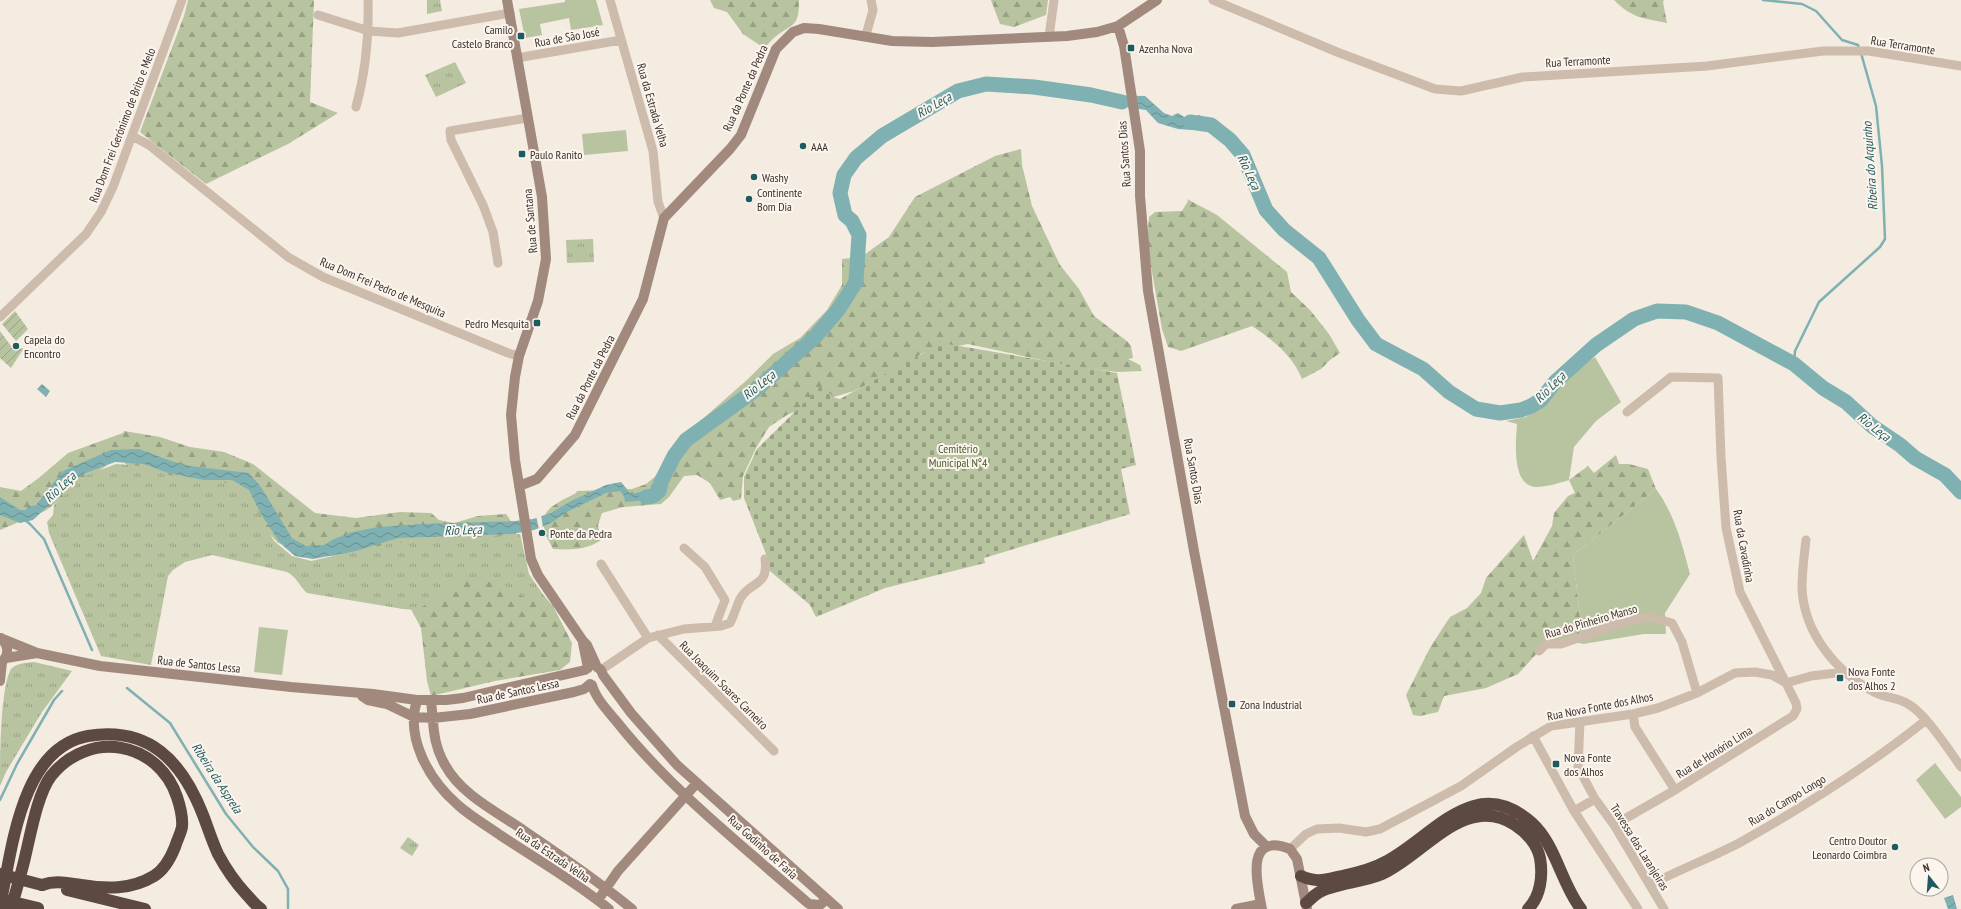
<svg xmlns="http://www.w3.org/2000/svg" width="1961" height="909" font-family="'PT Sans Narrow',sans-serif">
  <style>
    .grass { fill: #b8c4a0 }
    .forest { fill: url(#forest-firs) }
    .cemetery { fill: url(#cemetery-stones) }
    .park { fill: url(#park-tufts) }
    .garden { fill: url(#garden-furrows) }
    .water { fill: url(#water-waves) }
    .pier { fill: #f4ebe1 }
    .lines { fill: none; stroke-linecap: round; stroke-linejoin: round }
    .stream { stroke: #7fb0b2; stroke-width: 2.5 }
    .river { stroke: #7fb0b2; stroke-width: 15 }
    .street { stroke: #cdbbac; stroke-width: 9 }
    .secondary { stroke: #a18a7d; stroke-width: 10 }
    .highway { stroke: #5c4a42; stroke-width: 12 }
    .highway-bridge { stroke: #5c4a42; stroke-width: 12 }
    .poi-dot { fill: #1f5a5e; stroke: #fbf5ee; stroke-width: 1.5 }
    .labels { text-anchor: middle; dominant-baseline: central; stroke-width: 4; stroke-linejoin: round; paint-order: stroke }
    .poi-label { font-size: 12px; fill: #3b302b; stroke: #fbf5ee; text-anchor: start }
    .street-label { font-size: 12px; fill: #3b302b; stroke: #fbf5ee }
    .park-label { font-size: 12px; fill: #4a5a2e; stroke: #fbf5ee }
    .water-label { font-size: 13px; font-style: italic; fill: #1f5a5e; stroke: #fbf5ee }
  </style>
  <defs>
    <pattern id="forest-firs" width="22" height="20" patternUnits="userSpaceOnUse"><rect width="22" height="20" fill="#b8c4a0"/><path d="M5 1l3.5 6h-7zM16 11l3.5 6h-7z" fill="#97a083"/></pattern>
    <pattern id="cemetery-stones" width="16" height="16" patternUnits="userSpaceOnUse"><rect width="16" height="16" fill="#b8c4a0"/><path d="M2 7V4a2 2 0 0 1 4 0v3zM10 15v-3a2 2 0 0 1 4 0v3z" fill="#97a083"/></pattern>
    <pattern id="park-tufts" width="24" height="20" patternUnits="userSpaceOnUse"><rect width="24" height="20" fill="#b8c4a0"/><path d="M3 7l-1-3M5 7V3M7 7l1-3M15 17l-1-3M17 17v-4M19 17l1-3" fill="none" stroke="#97a083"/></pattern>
    <pattern id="garden-furrows" width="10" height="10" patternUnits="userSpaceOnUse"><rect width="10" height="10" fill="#b8c4a0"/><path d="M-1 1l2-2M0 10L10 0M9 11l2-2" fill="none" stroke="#97a083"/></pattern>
    <pattern id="water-waves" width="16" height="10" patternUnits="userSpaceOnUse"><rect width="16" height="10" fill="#7fb0b2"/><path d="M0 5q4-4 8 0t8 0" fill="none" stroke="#699091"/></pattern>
  </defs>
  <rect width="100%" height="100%" fill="#f4ebe1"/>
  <!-- grass -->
  <path class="grass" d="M565 0H596L603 25 571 30 569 18 540 24 542 35 525 38 519 9 565 2Z
    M626 130 628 151 584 155 582 134Z
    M1595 357 1621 402 1596 421 1574 447 1569 480C1559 483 1547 487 1536 487 1511 486 1516 441 1517 424L1506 421 1526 417 1543 405 1575 370Z
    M1656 489C1675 515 1682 544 1690 574L1665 613 1666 634H1644L1583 644 1573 555Z
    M259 627 288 630 282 675 254 672Z
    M1935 763 1961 797V807L1945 819 1916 780Z"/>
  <!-- forest -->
  <path class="forest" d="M188 0H314L310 102 338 113 288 144 206 184 140 132 184 16Z
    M710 0H799C799 28 793 23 775 37 771 40 768 45 764 48L743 34 727 12 714 8Z
    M991 0H1048L1046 15 1014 27 1000 24Z
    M1614 0H1664L1663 2 1667 23C1642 18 1632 18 1614 0Z
    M1021 149 1022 165 1032 206 1060 265 1079 289 1094 316 1128 342 1131 346 1133 358 1128 359 1140 365 1142 371 1118 372 1074 367 968 344 923 353 892 372 854 391 820 401 787 415 769 427 756 448 743 476 741 499 733 501 730 497 720 500 710 483 697 475 684 476 669 497 661 504 623 507 602 513 598 525 601 540C587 550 571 550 553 549 550 543 545 535 544 528 539 508 562 501 576 493L577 491 632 489 646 484 662 471 674 460 681 442 698 423 748 379 773 354 800 338 827 310 842 285V259L861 257 889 237 915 197 995 156Z
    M1187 199 1217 215 1287 272 1291 292 1310 310 1329 334 1340 353 1330 360 1321 369 1302 379C1293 356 1273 340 1252 326L1181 351 1168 347 1162 329 1147 243 1149 217 1155 212 1182 211 1188 201Z
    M124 431 160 437 190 447 224 452 253 464 315 513 356 518 400 512 431 513 439 520 454 523 478 516 506 514 515 527 521 562 536 587 553 606 572 643 570 662 560 670 495 681 431 696 427 681 421 628 382 554 333 556 278 543 258 521 138 475 118 457 45 511 0 530V487L21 491 40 477 68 453 123 433Z
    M1616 455 1619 464H1629L1648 469 1656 489 1573 555 1583 644 1572 641 1539 651 1518 674 1486 688 1444 696 1438 712 1420 716 1413 715 1406 695 1431 646 1450 617 1467 608 1481 593 1486 578 1524 535 1533 561 1552 526 1554 513 1568 496 1575 493 1569 480 1588 466 1594 473Z"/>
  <!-- cemetery -->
  <path class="cemetery" d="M942 343 1117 373 1136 465 1121 469 1130 514 984 558 985 563 885 588 816 617 810 605 770 571 766 554 744 498V477L757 449 821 386 835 398 840 399Z"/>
  <!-- park -->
  <path class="park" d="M427 0H440L442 11 427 14Z
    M455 62 466 83 436 97 425 75Z
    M593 239 594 262 567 263 566 240Z
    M116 464 143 466 162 473 192 481 231 483 247 493 274 541 292 556 311 561 392 543 520 534 529 574 544 596 543 605 478 577 464 580 417 610 403 609 307 593C299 586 297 577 287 572L212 555 185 562 173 570 168 576 151 665 101 656 49 533 47 522 53 515 54 505 85 476Z
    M34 662 72 671 42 712 6 772 0 786C0 760 0 688 11 669 17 663 25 663 34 662Z
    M408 837 419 845 412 856 400 848Z"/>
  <!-- garden -->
  <path class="garden" d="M15 311 28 329 16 341 2 324Z
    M0 331 14 350 24 348 11 368 0 358Z"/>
  <!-- water -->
  <path class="water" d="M1102 95 1145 96 1164 113 1172 116 1178 113 1189 120 1199 115 1210 120 1209 126 1199 125 1192 130 1178 129 1158 123 1146 110 1103 104Z
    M42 384 50 391 46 397 37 389Z
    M139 449 174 462 190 466 249 473 261 487 292 538 306 546 324 545 334 539 352 532 378 527 422 524 515 521 533 519 551 513 571 501 606 485 621 482 631 494 650 490 652 484 665 486 660 499 625 502 624 496 620 491 606 493 567 512 551 523 534 530 511 534 398 538 356 551 313 559 295 556 280 543 261 514 249 490 232 480H204L168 473 144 464 115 462 83 474 33 520 20 523 0 515V497L20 510H26L27 507 36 505 63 471 111 450Z
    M1953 895 1957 909H1948L1944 898Z"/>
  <!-- pier -->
  <path class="pier" d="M541 514 543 528 539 530 536 515Z"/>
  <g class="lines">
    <!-- stream -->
    <path class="stream" d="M1763 0 1802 4 1816 11 1842 40 1858 45 1859 48
      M1794 364 1795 351 1819 302 1880 247 1885 239 1882 166 1876 106 1861 53
      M25 520 30 524 44 539 92 650
      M127 688 170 723 226 814 253 847 278 871 288 889V908
      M0 800 17 764 54 700 62 691"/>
    <!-- river -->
    <path class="river" d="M1190 122 1211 125 1230 140 1243 155 1266 210 1284 230 1319 258 1358 320 1376 344 1423 369 1449 392 1476 409 1500 413 1521 410 1531 406 1541 400 1555 382 1596 345 1634 319 1657 311 1686 312 1718 323 1794 364 1823 388 1846 402 1872 426 1900 445 1915 458 1945 475 1961 492
      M646 497 653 496 659 491 661 482 674 456 686 440 758 388 814 338 838 310 856 282 859 235 852 221 845 215 840 193 844 175 856 158 882 136 958 91 986 84 1034 87 1091 95 1122 102"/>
    <!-- street -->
    <path class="street" d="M610 0 653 151 658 202 664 218
      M1213 0 1337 52 1435 89 1461 91 1523 77 1707 66 1823 51H1869L1961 66
      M318 15 369 31 398 33 510 13
      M866 35 873 10 871 0
      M1049 37 1054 0
      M517 58 621 40
      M356 107C366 71 369 37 368 0
      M132 136 149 145 288 257 323 277 508 353 519 356
      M498 263 493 232 483 205 451 140 450 131 527 118
      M0 317 86 234 101 212 113 187 182 0
      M1806 540C1804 556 1802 572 1802 588 1804 634 1837 673 1876 693 1886 698 1899 698 1908 704 1925 713 1949 750 1961 767
      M684 548 705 567 725 600 715 626
      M601 564 648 638
      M658 635 774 751
      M1539 651 1546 644H1561L1627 621 1650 617 1672 623 1682 642 1697 693
      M601 670 648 638 684 629 721 626 730 623C734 616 736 607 740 599 750 580 769 588 765 559
      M1633 714 1635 727 1675 790
      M1533 736 1574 811 1638 909
      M1595 799 1614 825 1664 909
      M1574 811 1595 799 1578 767 1580 722
      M1614 825 1675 790 1793 716 1797 709 1796 703 1740 592 1726 528 1721 457 1718 378 1671 377 1627 412
      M1290 849 1306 834 1317 829 1339 828 1366 832 1380 829 1461 786 1518 746 1551 726 1633 714 1658 708 1697 693 1735 673 1755 672 1772 675 1786 683 1811 676 1844 672
      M1650 885C1680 869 1711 858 1741 842 1805 806 1869 766 1926 720"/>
    <!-- secondary -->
    <path class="secondary" d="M507 0 542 197 546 259 538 301 519 356 515 377 511 415 515 460 531 559 538 575 583 641 587 645 597 667 601 670 603 675 631 713 677 765 838 909
      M1118 26 1124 46 1140 151V196L1148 291 1194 551 1245 816 1254 834 1267 847
      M519 486 537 479 575 435 643 299 664 218 730 149 741 135 776 49 793 32 804 28 819 29 892 41 932 42 1067 36 1097 32 1118 26 1157 0
      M0 638 37 653 100 666 291 687 373 694 417 700H446L463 698 585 670
      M583 643 588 668
      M6 658 37 653
      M0 663C10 656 9 646 1 638
      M0 681 2 662
      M592 685C596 699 608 711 617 722 671 790 744 847 809 904L820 905 827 899
      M362 696 368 700 387 704 414 717 433 718 470 714 574 692 584 689 590 684
      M417 700C405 738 429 780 458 805 470 816 486 825 500 835 536 859 575 881 609 909
      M431 701C434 725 432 742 445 765 462 796 499 813 526 832 563 857 598 881 632 909
      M598 900 618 871 697 783
      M1236 909 1261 904
      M1262 909C1257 884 1244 831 1290 849L1297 859 1307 909"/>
    <!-- highway -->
    <path class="highway" d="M1301 876C1318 883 1324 880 1342 876 1357 873 1373 869 1387 861 1434 836 1475 772 1532 823 1556 845 1561 883 1581 909
      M67 890 145 909
      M1306 903C1310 900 1313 896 1318 893 1331 884 1364 882 1382 874 1423 856 1465 792 1515 825 1526 832 1537 844 1540 858 1543 875 1541 896 1528 909
      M0 906C12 851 20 748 88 736 149 726 182 761 203 815 208 828 212 841 218 854 226 869 235 882 246 894 251 899 255 905 261 909
      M11 909C16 890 22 872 26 853 31 832 38 793 51 776 89 729 158 741 177 797 180 806 183 817 182 827 181 833 177 840 175 847 171 857 164 870 154 876 131 890 106 889 81 885 66 883 56 880 42 885"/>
    <!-- highway-bridge -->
    <path class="highway-bridge" d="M0 874 42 885
      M0 899 38 908"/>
  </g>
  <!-- markers -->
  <g class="poi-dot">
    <rect x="517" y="32" width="8" height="8" rx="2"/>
    <rect x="1127" y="44" width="8" height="8" rx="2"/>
    <circle cx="803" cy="146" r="4"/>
    <rect x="518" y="150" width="8" height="8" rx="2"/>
    <circle cx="754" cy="177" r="4"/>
    <circle cx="749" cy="199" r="4"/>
    <rect x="533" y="319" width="8" height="8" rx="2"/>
    <circle cx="16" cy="346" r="4"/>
    <circle cx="542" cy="533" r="4"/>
    <rect x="1836" y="674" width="8" height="8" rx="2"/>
    <rect x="1228" y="700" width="8" height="8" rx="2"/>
    <rect x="1552" y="760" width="8" height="8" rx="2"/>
    <circle cx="1895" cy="847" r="4"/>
  </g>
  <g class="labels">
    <!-- poi labels -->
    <g class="poi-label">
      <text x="513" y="29" text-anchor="end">Camilo<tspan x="513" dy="14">Castelo Branco</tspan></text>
      <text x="1139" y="48">Azenha Nova</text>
      <text x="811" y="146">AAA</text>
      <text x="530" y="154">Paulo Ranito</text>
      <text x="762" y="177">Washy</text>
      <text x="757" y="192">Continente<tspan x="757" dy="14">Bom Dia</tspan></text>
      <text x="529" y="323" text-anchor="end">Pedro Mesquita</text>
      <text x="24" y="339">Capela do<tspan x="24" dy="14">Encontro</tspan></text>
      <text x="550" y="533">Ponte da Pedra</text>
      <text x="1848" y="671">Nova Fonte<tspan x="1848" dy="14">dos Alhos 2</tspan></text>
      <text x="1240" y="704">Zona Industrial</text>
      <text x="1564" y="757">Nova Fonte<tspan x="1564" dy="14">dos Alhos</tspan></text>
      <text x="1887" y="840" text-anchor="end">Centro Doutor<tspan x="1887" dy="14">Leonardo Coimbra</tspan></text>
    </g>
    <!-- street labels -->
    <g class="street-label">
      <text transform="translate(567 37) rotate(-10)">Rua de São José</text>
      <text transform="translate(1903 45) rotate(9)">Rua Terramonte</text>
      <text transform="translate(1578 61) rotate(-3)">Rua Terramonte</text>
      <text transform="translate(745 88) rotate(-66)">Rua da Ponte da Pedra</text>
      <text transform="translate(653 105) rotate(74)">Rua da Estrada Velha</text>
      <text transform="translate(122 125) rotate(-69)">Rua Dom Frei Gerónimo de Brito e Melo</text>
      <text transform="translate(1124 154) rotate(-94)">Rua Santos Dias</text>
      <text transform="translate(530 221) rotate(-95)">Rua de Santana</text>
      <text transform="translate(383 287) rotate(23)">Rua Dom Frei Pedro de Mesquita</text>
      <text transform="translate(590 377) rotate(-63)">Rua da Ponte da Pedra</text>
      <text transform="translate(1194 471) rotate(80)">Rua Santos Dias</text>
      <text transform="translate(1744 546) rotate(80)">Rua da Cavadinha</text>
      <text transform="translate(1591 621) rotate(-16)">Rua do Pinheiro Manso</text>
      <text transform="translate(199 664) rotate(6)">Rua de Santos Lessa</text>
      <text transform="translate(724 685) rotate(45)">Rua Joaquim Soares Carneiro</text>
      <text transform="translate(518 691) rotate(-12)">Rua de Santos Lessa</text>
      <text transform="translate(1600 706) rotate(-11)">Rua Nova Fonte dos Alhos</text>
      <text transform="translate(1714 752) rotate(-32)">Rua de Honório Lima</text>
      <text transform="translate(1787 800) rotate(-31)">Rua do Campo Longo</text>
      <text transform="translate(763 847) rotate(42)">Rua Godinho de Faria</text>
      <text transform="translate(1640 847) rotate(58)">Travessa das Laranjeiras</text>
      <text transform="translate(553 855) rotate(34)">Rua da Estrada Velha</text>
    </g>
    <!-- park labels -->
    <g class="park-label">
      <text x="958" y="448">Cemitério<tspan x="958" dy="14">Municipal Nº4</tspan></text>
    </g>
    <!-- water labels -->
    <g class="water-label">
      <text transform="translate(934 105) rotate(-30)">Rio Leça</text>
      <text transform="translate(1870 166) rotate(-94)">Ribeira do Arquinho</text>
      <text transform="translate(1249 172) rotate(65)">Rio Leça</text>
      <text transform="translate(759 385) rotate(-39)">Rio Leça</text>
      <text transform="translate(1550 387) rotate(-45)">Rio Leça</text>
      <text transform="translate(1874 427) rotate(38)">Rio Leça</text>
      <text transform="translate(60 487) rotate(-43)">Rio Leça</text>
      <text transform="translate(463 530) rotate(-2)">Rio Leça</text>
      <text transform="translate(217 778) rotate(57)">Ribeira da Asprela</text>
    </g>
  </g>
  <!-- north arrow -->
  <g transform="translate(1929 877) rotate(343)"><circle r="19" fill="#fbf5ee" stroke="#aea6a0"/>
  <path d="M0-3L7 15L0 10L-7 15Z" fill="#1f5a5e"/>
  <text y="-6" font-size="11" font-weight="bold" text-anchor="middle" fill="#3b302b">N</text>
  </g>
</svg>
